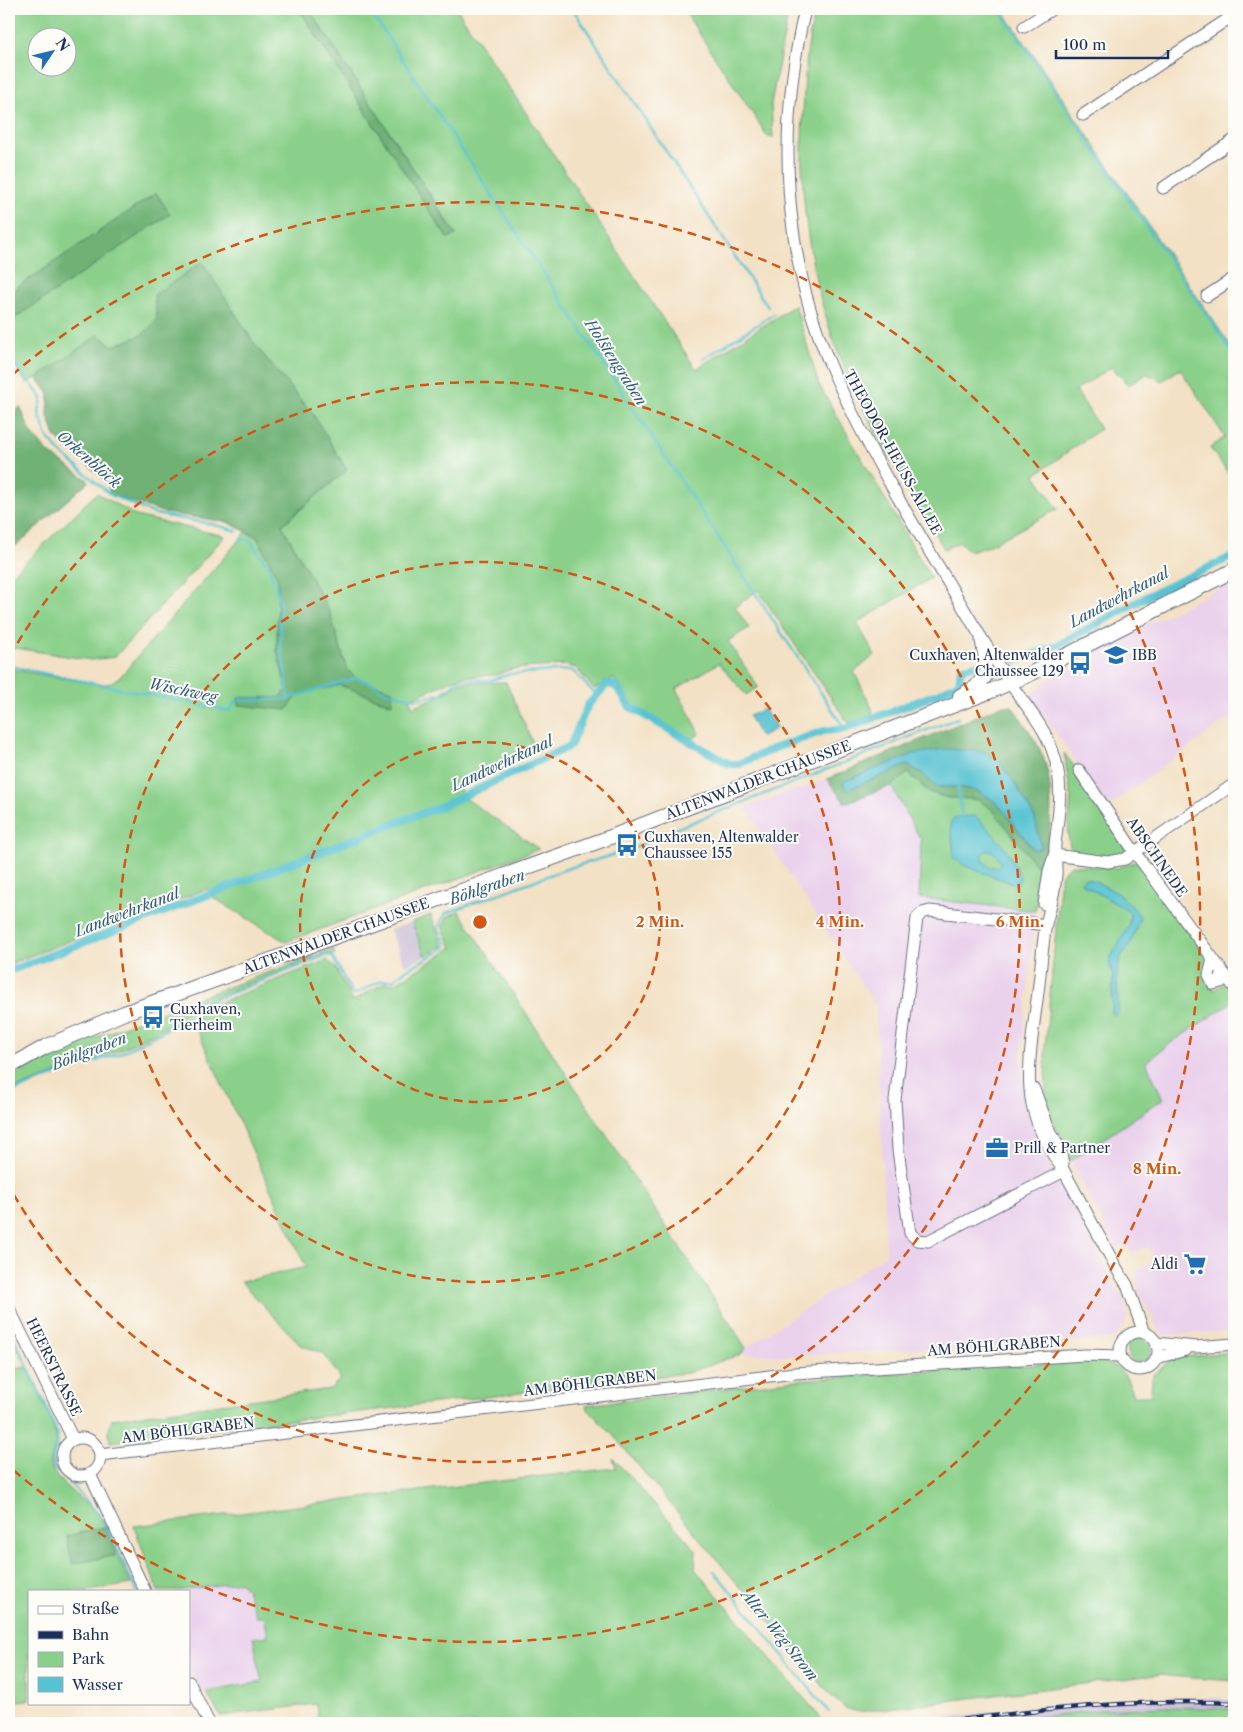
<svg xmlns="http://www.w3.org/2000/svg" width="1243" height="1732" font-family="'Libre Caslon Text',serif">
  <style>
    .built { fill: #ead1ec }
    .industrial { fill: #cabfd6 }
    .green { fill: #8ad08a; stroke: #528074; fill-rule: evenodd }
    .forest { fill: #6fb276; stroke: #45706a; fill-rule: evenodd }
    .water { fill: #57c2d2; stroke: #397898; fill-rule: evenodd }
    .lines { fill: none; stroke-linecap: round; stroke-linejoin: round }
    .stream { stroke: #57c2d2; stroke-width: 2.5 }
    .canal { stroke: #57c2d2; stroke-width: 8 }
    .minor-casing { stroke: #676d82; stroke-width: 13 }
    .major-casing { stroke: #676d82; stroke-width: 16 }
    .minor { stroke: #fff; stroke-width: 11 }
    .major { stroke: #fff; stroke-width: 14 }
    .rail-casing { stroke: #1b2f5e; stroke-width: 4.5 }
    .rail { stroke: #fdfcf7; stroke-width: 2.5; stroke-dasharray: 8; stroke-linecap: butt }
    .ring { fill: none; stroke: #d45514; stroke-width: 2.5; stroke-dasharray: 9 6 }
    .labels { text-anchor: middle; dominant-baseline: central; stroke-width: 4; stroke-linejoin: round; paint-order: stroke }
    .street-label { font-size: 14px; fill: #1b2f5e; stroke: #fdfcf7 }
    .poi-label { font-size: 14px; fill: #1b2f5e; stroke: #fdfcf7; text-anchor: start }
    .water-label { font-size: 15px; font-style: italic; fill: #2d5b81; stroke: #fdfcf7 }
    .centre { fill: #d45514; stroke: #fdfcf7; stroke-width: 2.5 }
    .ring-label { font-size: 15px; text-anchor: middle; font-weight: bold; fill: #d45514; stroke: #fdfcf7; stroke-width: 4; stroke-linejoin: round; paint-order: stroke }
  </style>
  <rect width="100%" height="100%" fill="#fdfcf7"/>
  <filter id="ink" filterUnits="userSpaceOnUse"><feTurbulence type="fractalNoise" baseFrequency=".02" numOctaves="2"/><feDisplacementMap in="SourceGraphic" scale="10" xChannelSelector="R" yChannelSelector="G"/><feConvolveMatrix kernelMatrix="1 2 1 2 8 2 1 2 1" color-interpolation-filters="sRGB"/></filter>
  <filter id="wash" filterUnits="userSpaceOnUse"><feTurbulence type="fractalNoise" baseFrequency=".0096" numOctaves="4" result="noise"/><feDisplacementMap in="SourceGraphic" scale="20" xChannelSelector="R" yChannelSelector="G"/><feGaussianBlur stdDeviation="1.12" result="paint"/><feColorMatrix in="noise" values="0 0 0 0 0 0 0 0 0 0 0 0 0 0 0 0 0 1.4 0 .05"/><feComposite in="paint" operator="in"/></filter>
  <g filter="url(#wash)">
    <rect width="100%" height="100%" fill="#f3e1c5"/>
    <!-- built -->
    <path class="built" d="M1234 581V632L1225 639 1234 653V714L1108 807 1030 696 1045 682 1087 660 1107 645Z
      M827 779 845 803 891 786 921 840 919 898 1035 911 1021 1058 1025 1100 1029 1117 1050 1160 1049 1165 1125 1304 1127 1317 1123 1328 1113 1339 781 1356 741 1354 746 1348 886 1255 876 1006 745 807Z
      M1234 1001V1331L1165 1335 1159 1331 1136 1284 1137 1270 1155 1261 1148 1247 1132 1253 1126 1245 1116 1248 1071 1161 1163 1100 1145 1063 1172 1042Z
      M227 1582H241L247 1590 255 1617 264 1616 268 1636 253 1639 262 1682 206 1692 201 1691 189 1667V1591H175Z"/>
    <!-- industrial -->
    <path class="industrial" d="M412 922 425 956 405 966 390 930Z
      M1165 1697 1234 1699V1709L1167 1707 1102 1710 988 1723H898L1036 1707Z"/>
    <!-- green -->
    <path class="green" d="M9 9H299L447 238 456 234 309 9H457L696 369 795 305 819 385 931 578 857 623 875 655 854 672 872 708 873 715 850 723 846 720 758 590 735 607 749 628 728 641 758 687 746 695 719 663 676 689 699 731 698 735 693 739C674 729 642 715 628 701 620 693 625 686 613 679L594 689 576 668 565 665 512 669 496 675 460 677 410 699 412 707 439 696 459 683 506 682 536 750 459 787 465 798 539 849 286 942 214 898 207 889 9 964V669L90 683 108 684 120 677 246 532 257 537 278 579 277 651 287 690 280 698H239L287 710 298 695 340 685 391 704 392 690 356 678 347 669 329 611 282 525 347 470 314 416 256 346 202 262 157 320 142 335 113 346 98 336 37 378 26 383 9 357V322L170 214 156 193 9 293ZM38 38H68V68H38Z
      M683 9H789L771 104 773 138 768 137Z
      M817 9H1002L1234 351V481L1210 448 1225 437 1180 369 1162 381 1147 374 1128 385 1112 367 1076 390 1100 429 1035 475 1058 509 986 547 969 551 960 542 944 549C908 488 869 428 842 363 810 284 798 198 803 114 805 78 805 43 817 9Z
      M97 493 136 516 225 536 115 657 91 660 9 647V578Z
      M1064 753 1077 770 1074 773 1125 845V853C1111 859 1081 858 1070 847L1068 835 1071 796Z
      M908 773 929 792 948 798 976 799 992 809 1035 864 1044 868 1035 911 919 898 921 840 891 786Z
      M1137 861 1208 958 1205 976 1214 990 1228 981 1234 990V1001L1172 1042 1146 1062 1163 1099 1071 1161 1051 1116 1046 1094 1045 1048 1061 876 1067 868 1072 865 1117 868Z
      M459 911 746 1348 741 1354 687 1373 110 1442 108 1432 112 1419 330 1389 341 1379 324 1354 301 1345 241 1282 306 1267 193 1021 203 1009 327 960 335 967 353 1001 384 983 394 984 452 948 442 926 448 916Z
      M431 915 443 946 425 956 412 922Z
      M333 949 335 954H325L194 1005 180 1020 122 1049 9 1091V1080C45 1054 90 1041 130 1024 146 1017 160 1016 176 1006Z
      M1127 1350a12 12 0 1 1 24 0a12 12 0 1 1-24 0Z
      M1234 1352V1681L1167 1676 1163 1674 858 1712 845 1708 832 1697 612 1434 589 1411 586 1405 796 1380 1078 1362C1112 1362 1122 1361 1134 1396H1150L1153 1375 1173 1358Z
      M27 1367C33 1381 56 1427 56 1439 56 1450 47 1459 53 1470 64 1492 95 1503 105 1527L67 1536 72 1563 117 1555 131 1584 88 1591H29V1700L9 1702V1370Z
      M613 1458 696 1550 695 1569 825 1723H319L316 1704 220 1716 206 1692 262 1682 253 1638 268 1636 264 1617H256L247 1590 240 1582 175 1591H158L134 1526C295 1507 455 1485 616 1468Z
      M1167 1707 1234 1709V1723H988L1102 1710Z"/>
    <!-- forest -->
    <path class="forest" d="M299 9H309L456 235 447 238Z
      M156 193 170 214 9 322V293Z
      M202 262 256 346 314 416 347 470 282 525 329 611 347 669 356 678 392 690V704L340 685 298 695 287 710 239 705 238 698H280L287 690 277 651 278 579 257 537 227 522 165 513 110 494 108 482 56 438 48 417 49 394 37 378 98 335 113 346 142 335 157 320 154 295Z
      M20 407 31 432 49 453 89 481 9 552V416Z
      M1001 706H1012C1020 718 1029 729 1036 742 1058 780 1051 827 1044 868L1035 864 992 809 976 799 948 798 929 792 908 773 891 786 845 803 827 779ZM914 754 999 761 1015 784 1035 818 1034 850C1000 809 997 784 936 787L922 773 907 765 877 777Z
      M105 1527 117 1555 72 1564 67 1536Z"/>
    <!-- water -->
    <path class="water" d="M764 709 777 728 760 737 749 716Z
      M944 749 984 752 999 761 1015 784 1035 818 1041 848 1034 850C1000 809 996 784 936 787L922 773 907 765 847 790 843 784 845 781 914 754Z
      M975 816C994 833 1012 854 1020 878L1017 885 967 867 953 858C955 849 950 833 951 821L958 817ZM989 850 995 853 1001 863 997 867H989L983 861V853Z
      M1085 878C1106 884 1129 899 1140 917L1130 945 1121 956 1117 971 1118 1012 1115 1015 1112 1013 1113 977 1109 961 1129 925 1130 912 1081 883Z"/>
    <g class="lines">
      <!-- stream -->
      <path class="stream" d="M369 9 845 729
        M573 9 768 307
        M999 9 1234 355
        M9 356 42 398 39 413 47 437 61 453 111 495 155 514 212 524 237 531
        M703 359 774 314
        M240 540 249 539 269 567 279 598 281 648 289 699
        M1233 556 1234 555
        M9 666 230 711 234 703 240 700 287 699 356 678 371 683 385 691 416 699 441 694 459 680H491L510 674 571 670 574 672 596 695
        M958 787 962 817
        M9 1093 77 1067 121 1053 183 1021 201 1005 325 956H332L352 993 356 994 380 981 393 980 406 970 445 948 446 944 438 927 446 913 569 868 630 850 670 831 958 718
        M11 1332 45 1403 58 1436 53 1459 54 1467 101 1516 137 1591
        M714 1571 829 1712"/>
      <!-- canal -->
      <path class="canal" d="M1017 660 1056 646 1152 594 1233 556
        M9 971 420 814 436 809 570 746 588 705 607 684 616 686 630 707 729 764H739L775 748 824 731 845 729 937 694 959 683 961 669 977 665"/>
    </g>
  </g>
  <g filter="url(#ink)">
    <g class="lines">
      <defs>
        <path id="minor" d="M805 9C777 129 782 255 832 369 868 452 918 532 964 609 979 634 994 659 1010 683 1025 705 1045 727 1053 752 1064 782 1059 813 1055 844 1054 855 1057 865 1056 875 1055 892 1050 908 1046 924 1042 946 1041 970 1038 992 1034 1026 1025 1071 1032 1104 1037 1127 1050 1152 1064 1171L1117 1269 1127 1285 1144 1333
          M1024 27 1052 9
          M1083 115 1234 15
          M1163 188 1234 140
          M1207 296 1234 278
          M981 641 986 666V675
          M1079 770 1136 854 1234 987
          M1054 855 1108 862 1125 859 1234 784
          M1044 904 1049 871 1053 859
          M1046 925 930 911 922 913 917 918 895 1100 898 1150 910 1233 917 1240 928 1241 1064 1171
          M1213 959 1209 975 1213 984 1221 982 1222 971
          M1034 1089 1048 1126 1060 1149 1063 1164
          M9 1308 73 1439
          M1120 1351a19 19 0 1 1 38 0a19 19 0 1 1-38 0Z
          M1156 1343 1196 1347 1234 1344
          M1156 1358 1186 1350
          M62 1457a19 19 0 1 1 38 0a19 19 0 1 1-38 0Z
          M100 1455 795 1373 1085 1355 1120 1356
          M90 1474 145 1591
          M189 1682 209 1723"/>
        <path id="major" d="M960 696 976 687 986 675
          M9 1067 45 1047 124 1013 608 838 991 691 1028 675 1234 570"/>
      </defs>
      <!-- minor casing -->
      <use href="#minor" class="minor-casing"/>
      <!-- major casing -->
      <use href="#major" class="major-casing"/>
      <!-- minor -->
      <use href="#minor" class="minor"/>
      <!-- major -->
      <use href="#major" class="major"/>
      <defs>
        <path id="rail" d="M935 1723C1034 1711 1134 1698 1234 1703"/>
      </defs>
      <!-- rail casing -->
      <use href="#rail" class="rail-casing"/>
      <!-- rail -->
      <use href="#rail" class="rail"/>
    </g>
  </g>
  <!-- distance rings -->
  <g class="ring">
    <circle cx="480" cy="922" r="180"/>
    <circle cx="480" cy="922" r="360"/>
    <path d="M10 656A540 540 0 1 1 10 1188"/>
    <path d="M12 375A720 720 0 1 1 12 1469"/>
  </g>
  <!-- icons -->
  <defs>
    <symbol id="university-bare" viewBox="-9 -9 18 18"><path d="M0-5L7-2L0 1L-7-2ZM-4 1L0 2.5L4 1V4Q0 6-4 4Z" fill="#1f6fb2" stroke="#fdfcf7" stroke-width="2.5" paint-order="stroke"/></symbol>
    <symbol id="bus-bare" viewBox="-9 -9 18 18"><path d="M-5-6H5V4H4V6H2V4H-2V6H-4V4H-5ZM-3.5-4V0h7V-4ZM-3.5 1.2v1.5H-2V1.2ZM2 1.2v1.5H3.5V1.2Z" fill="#1f6fb2" stroke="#fdfcf7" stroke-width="2.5" paint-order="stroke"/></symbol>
    <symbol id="office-bare" viewBox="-9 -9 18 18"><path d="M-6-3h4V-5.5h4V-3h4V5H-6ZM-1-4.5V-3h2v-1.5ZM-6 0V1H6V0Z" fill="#1f6fb2" stroke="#fdfcf7" stroke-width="2.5" paint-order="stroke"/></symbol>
    <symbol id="supermarket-bare" viewBox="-9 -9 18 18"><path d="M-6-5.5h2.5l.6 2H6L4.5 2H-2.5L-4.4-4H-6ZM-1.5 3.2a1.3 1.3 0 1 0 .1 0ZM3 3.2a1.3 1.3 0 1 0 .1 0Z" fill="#1f6fb2" stroke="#fdfcf7" stroke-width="2.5" paint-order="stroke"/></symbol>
  </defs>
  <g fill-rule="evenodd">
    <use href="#university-bare" x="1100" y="639" width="32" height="32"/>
    <use href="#bus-bare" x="1064" y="647" width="32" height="32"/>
    <use href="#bus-bare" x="611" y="829" width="32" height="32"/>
    <use href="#bus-bare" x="137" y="1001" width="32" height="32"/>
    <use href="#office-bare" x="981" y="1132" width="32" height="32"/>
    <use href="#supermarket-bare" x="1179" y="1248" width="32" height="32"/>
  </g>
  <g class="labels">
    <!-- street labels -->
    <g class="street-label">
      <text transform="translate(893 452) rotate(61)">THEODOR-HEUSS-ALLEE</text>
      <text transform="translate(758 780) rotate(-21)">ALTENWALDER CHAUSSEE</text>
      <text transform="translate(1157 857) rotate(55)">ABSCHNEDE</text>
      <text transform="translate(336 936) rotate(-20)">ALTENWALDER CHAUSSEE</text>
      <text transform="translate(994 1346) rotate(-4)">AM BÖHLGRABEN</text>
      <text transform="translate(54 1367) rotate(64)">HEERSTRASSE</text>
      <text transform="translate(590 1383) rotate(-7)">AM BÖHLGRABEN</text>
      <text transform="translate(188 1430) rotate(-7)">AM BÖHLGRABEN</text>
    </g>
    <!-- poi labels -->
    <g class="poi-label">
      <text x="1064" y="655" text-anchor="end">Cuxhaven, Altenwalder<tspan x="1064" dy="16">Chaussee 129</tspan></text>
      <text x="1132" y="655">IBB</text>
      <text x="644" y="837">Cuxhaven, Altenwalder<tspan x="644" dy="16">Chaussee 155</tspan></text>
      <text x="170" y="1009">Cuxhaven,<tspan x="170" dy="16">Tierheim</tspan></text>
      <text x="1014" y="1148">Prill &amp; Partner</text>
      <text x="1178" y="1264" text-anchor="end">Aldi</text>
    </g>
    <!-- water labels -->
    <g class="water-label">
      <text transform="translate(616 362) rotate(57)">Holstengraben</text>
      <text transform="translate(89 459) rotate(41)">Orkenblöck</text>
      <text transform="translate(1119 597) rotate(-28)">Landwehrkanal</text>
      <text transform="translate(183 690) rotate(12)">Wischweg</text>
      <text transform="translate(502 763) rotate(-25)">Landwehrkanal</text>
      <text transform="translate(487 887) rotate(-19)">Böhlgraben</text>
      <text transform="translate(127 912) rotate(-21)">Landwehrkanal</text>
      <text transform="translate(89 1051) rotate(-21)">Böhlgraben</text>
      <text transform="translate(780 1635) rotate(51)">Alter Weg Strom</text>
    </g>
  </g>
  <circle cx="480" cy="922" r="8" class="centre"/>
  <g class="ring-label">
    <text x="660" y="927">2 Min.</text>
    <text x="840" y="927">4 Min.</text>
    <text x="1020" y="927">6 Min.</text>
    <text x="1157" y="1174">8 Min.</text>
  </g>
  <!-- margin -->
  <rect width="1243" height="1732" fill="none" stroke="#fdfcf7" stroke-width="30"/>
  <!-- legend -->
  <rect x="28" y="1590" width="162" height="115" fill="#fdfcf7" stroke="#a3aaba"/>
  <rect x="38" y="1606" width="25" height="8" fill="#ffffff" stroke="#a3aaba"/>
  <text x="72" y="1614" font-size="15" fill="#1b2f5e">Straße</text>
  <rect x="38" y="1631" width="25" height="8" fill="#1b2f5e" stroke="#a3aaba"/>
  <text x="72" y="1640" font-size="15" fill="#1b2f5e">Bahn</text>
  <rect x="38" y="1652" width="25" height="15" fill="#8ad08a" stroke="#a3aaba"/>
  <text x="72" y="1664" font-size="15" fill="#1b2f5e">Park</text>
  <rect x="38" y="1677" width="25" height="15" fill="#57c2d2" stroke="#a3aaba"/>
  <text x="72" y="1690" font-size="15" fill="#1b2f5e">Wasser</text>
  <!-- north arrow -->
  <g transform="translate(52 52) rotate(55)"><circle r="24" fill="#fdfcf7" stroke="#a3aaba"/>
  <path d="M0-4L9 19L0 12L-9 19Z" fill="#1f6fb2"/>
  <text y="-8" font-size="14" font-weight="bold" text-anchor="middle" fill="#1b2f5e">N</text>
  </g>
  <!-- scale -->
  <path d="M1056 50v8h112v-8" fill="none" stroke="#1b2f5e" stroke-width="2.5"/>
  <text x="1063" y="50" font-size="15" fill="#1b2f5e" stroke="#fdfcf7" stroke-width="4" paint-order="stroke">100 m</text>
</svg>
